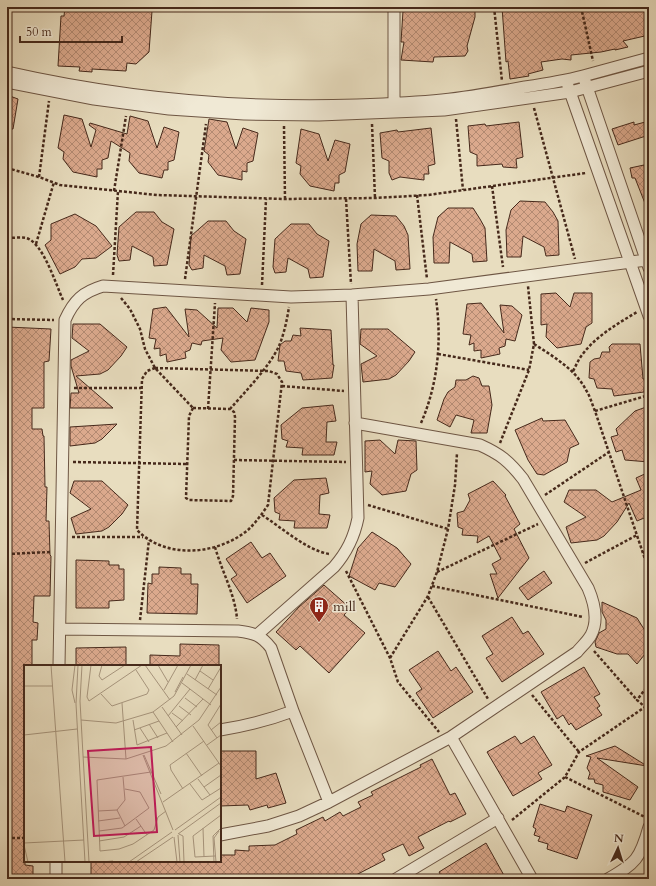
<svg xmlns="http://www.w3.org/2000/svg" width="656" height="886" font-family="Cardo,serif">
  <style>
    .building { fill: url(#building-cross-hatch); stroke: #46291b }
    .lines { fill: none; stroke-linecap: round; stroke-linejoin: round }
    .street-casing { stroke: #6e5644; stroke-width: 13 }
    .path { stroke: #46291b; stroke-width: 2.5; stroke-dasharray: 3 2; stroke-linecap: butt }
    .street { stroke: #f0e9d5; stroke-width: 11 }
    .labels { text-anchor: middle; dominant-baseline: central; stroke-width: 3; stroke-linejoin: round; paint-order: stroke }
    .poi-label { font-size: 14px; fill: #46291b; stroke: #f0e9d5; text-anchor: start }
    .inset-road { fill: none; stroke: #a7957d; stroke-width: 1 }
    .view { fill: #c2185b; fill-opacity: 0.15; stroke: #c2185b; stroke-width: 2 }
    .inset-edge { fill: none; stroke: #46291b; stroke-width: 2 }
  </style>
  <defs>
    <pattern id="building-cross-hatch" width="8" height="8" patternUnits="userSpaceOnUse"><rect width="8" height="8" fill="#dba98d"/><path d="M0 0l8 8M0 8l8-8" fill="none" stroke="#b38a72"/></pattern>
  </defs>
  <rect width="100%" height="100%" fill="#e8ddbf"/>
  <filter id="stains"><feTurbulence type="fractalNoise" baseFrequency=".005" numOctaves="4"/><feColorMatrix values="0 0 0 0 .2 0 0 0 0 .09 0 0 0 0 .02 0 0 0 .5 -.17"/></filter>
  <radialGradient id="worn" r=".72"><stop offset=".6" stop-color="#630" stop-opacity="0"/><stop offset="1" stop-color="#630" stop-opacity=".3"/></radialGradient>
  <!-- building -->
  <path class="building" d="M65 7H92L152 11 149 52 136 64 127 63 126 71 92 69V72L79 71 80 67 58 66 61 16H64Z
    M446 7H475V17L467 46 468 51 465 56 434 57 433 62 401 60 404 42H401L403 11H446Z
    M502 7H649V35L623 41 628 47 615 50V49L601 52 571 55V60L562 59 541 62 543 70 528 74 529 76 510 79 508 61 506 62Z
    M7 95 18 99 13 129H7Z
    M64 115 82 119 91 147 96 130 89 125 90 123 127 134 130 116 148 121 157 148 164 127 179 132 174 160 168 162V170H164L162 178 139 173 129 161 130 153 111 141 108 158 102 160V169H97V177L73 172 63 159 64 152 58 148Z
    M209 119 227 122 236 149 243 128 258 133 253 161 247 163V172L242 171V180L218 175 208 162 209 155 204 151Z
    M649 121V135L618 145 612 129 634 122V125Z
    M519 122 523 157 516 159 517 168 503 167 502 164 477 166V155L470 152 468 126 485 124 486 126Z
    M431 128 435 164 428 166 429 174H424V180L400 177 392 180 389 173V161L382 158 380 133 397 130 398 132Z
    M301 129 319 134 328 161 335 140 350 144 345 172 339 175V183H335L334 191 310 186 300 174 301 166 296 163Z
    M644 165 646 177 649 175V211H648L635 178H632L630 168Z
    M520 201 545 202 553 212 558 221 559 255 546 256 544 247 523 236 521 257H507L506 230 511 210Z
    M448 208H473L480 219 485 228 487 261 473 262 472 254 450 242 449 263H434L433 237 438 217Z
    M136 212H154L162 222 174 229 167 265 154 266 153 257 132 246 130 260 119 261 117 255 119 227Z
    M75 214 96 226 112 246 96 258 82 259 75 267 60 274 45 245 51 240V224Z
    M371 215 396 216 404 226 408 235 410 269 396 270 395 261 374 249 372 271H358L357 244 361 224Z
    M208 221H226L234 231 246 239 240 274 227 275 225 266 204 255 203 268 192 270 189 265 191 236Z
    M291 224H309L317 234 329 241 323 277 310 278 308 269 288 258 286 272 275 273 273 267 275 239Z
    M556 293 570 307 574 293H592V323L586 327 581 344 557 348 546 337 547 324 541 325V294Z
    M481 303 504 333 500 305 512 306 522 315 515 341 506 339 505 346 499 348 500 354 481 358V350L474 351V343L469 345 471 335 463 334 467 304Z
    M166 307 189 337 185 309 197 310 217 328 218 308H233L247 322 251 308 269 310V322L255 360 231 362 221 350 223 338 202 341 201 345 192 343 190 350 185 352 186 358 167 362 166 354 160 356V348L154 349 156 339 149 338 153 309Z
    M73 324H100L127 347 121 356 108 370 100 374 76 376 113 408H70L71 393H79L71 366V360L89 351 72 338Z
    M7 327 51 329 49 361 44 362V408H32V429H42L43 436H44L45 487H47L46 521H49L50 555 51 556 50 596H34L33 622 38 623 37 640H32V666H25V865L33 866V879H7V695L9 696 10 668H7V484H11V463L10 464 9 408H7Z
    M300 328 331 330 333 365H334L332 378 303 380 301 373 286 371 284 361H278L280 345 285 341H291L293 335 301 336Z
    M361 329H388L415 352 409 361 396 375 389 379 363 382 361 364 377 356 360 344Z
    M612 344H640L643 379H645L644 392 614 396 612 389 597 388 594 379 589 378 590 362 594 359 600 358 602 352H610L609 347Z
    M473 376 479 378 482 386H489L492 405 487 433H471L474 420 456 415 450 427 437 420 444 399 448 392 455 387 456 380H466Z
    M333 405 336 421 327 422 326 442H337L334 455H302L303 448 286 447 288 441 282 439 281 425 302 408Z
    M649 406V462L625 460 622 450 616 452 611 437 618 435 616 429 635 411Z
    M542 418 543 421 565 420 579 444 570 448 567 462 544 475 537 474 528 460 515 430Z
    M117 424 102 439 95 443 70 446V427Z
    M380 440 395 454 398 440 416 441 417 470 411 474 406 491 382 495 370 484 372 471 365 472V441Z
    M649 472V516L637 521 629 503 617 522 604 536 597 540 571 543 566 527 586 517 564 502 569 490H596L612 502 641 490 636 478Z
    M326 478 329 493 320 495 319 514 330 515 327 528H294L295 521 279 520 280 514 275 512 274 498 294 480Z
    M74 481H102L128 505 122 514 109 527 102 531 76 534 71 518 91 509 70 493Z
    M493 481 506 495 505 496 520 524 514 529 529 558 498 598 490 574H497L492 564 501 559 489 536 477 543 478 536 462 535 463 529 458 527 457 513 464 511 470 500 468 494Z
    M372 532 397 548 411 564 395 587 379 583 375 590 349 576 358 548Z
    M251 542 262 558 270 553 286 576 247 603 231 579 237 575 226 559Z
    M76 560 109 561V565H119V569H124V600L109 601V608H76Z
    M159 567 181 568V574H191V584H198L197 614 147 613 148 583 152 584V574H159Z
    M544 571 552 583 528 600 519 588Z
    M324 585 350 608 344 615 365 633 329 673 300 646 296 650 276 632 299 607Z
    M602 602 637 618 649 637V649L637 664 628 654H617L596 647 595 642 599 633 606 629V620L602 612Z
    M512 617 523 634 528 631 544 654 502 682 486 658 493 654 482 636Z
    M180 644 219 645V666H150V655L180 656Z
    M126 647V666H76V648Z
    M438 651 451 671 456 667 473 692 433 718 416 693 422 689 409 670Z
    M584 667 600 694 594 697 600 706 597 708 602 715 576 730 571 723 569 725 563 715 557 719 541 692Z
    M515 736 521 744 534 736 552 765 538 773 542 779 513 796 487 752Z
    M615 746 647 766 597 758 638 787 630 800 603 792V785L595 783 594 779H588L590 773 587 768 591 757 586 756Z
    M220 751H256V779L276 773 286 803 268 808 267 805 250 810 248 805 220 806Z
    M432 759 450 795 455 793 466 814 450 822 449 821 418 837 424 848 409 856 403 844 382 854 385 860 356 875 358 879 195 878V879H147L126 878V877H91V861H220V855H235V850L249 851V846L275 845 297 834 296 830 323 817 325 821 340 812 343 816 361 807 358 802 373 795 371 792 421 767 420 765Z
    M540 804 565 812 567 806 592 815 577 859 547 849 548 844 538 841 540 837 534 835 536 829 533 827Z
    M486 843 506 879H443L439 872Z"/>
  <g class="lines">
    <defs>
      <path id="street" d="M7 72C122 98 239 109 357 105 385 104 413 103 442 100 470 97 498 92 525 87 545 84 564 81 583 76 605 70 627 64 649 58
        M585 81 649 268
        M7 82 94 99 169 109 244 114 319 115 444 110 570 92 649 71
        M568 86 649 316
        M394 104V7
        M60 629 238 631C254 633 261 635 271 648L293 711 329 802
        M257 635 334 567C347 552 354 538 358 518L352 295
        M59 666 65 320C74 300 83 292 103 286L291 297 352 295 429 289 646 260
        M220 730C246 726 269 720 293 711
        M451 737 532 879
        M220 835 268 826 299 816 329 802 451 737 577 652C581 647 588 641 591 635 599 620 594 602 588 588L523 479C509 461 500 454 480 445L355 423
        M56 879V861
        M396 879 498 818
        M608 879C636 863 640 859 649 827"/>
    </defs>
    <!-- street casing -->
    <use href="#street" class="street-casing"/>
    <!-- path -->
    <path class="path" d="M494 7 502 81
      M581 7 593 61
      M534 108 575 259
      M456 119 463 190
      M372 124 375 198
      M284 126 285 199
      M7 168 39 177 60 185 157 195 285 199 375 198 428 195 586 173
      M39 177 49 101
      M492 186 503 267
      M114 191 126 116
      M417 195 427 279
      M346 199 351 284
      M7 238C13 238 20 237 26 238 43 242 56 285 63 300
      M36 244 54 182
      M113 275 118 191
      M185 279 206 124
      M262 285 266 199
      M121 298 130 309 140 329 145 349 155 368 193 408
      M7 319 54 320
      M534 344C554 357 575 369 586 390 590 396 592 404 595 411L649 571
      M438 354 529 370
      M155 368 269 371 277 374 282 382 268 505C262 514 256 522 249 529 219 555 166 560 137 530L142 379 147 371Z
      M573 371C576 366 578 360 582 355 596 336 617 324 637 312
      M282 386 344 391
      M74 388H141
      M193 408 230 409 234 412 235 417 233 496 231 501 189 500 186 498 189 416Z
      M208 409 215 303
      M230 409C245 392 270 366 279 346 284 334 287 320 289 307
      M595 411 649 395
      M421 423C438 384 442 341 436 299
      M500 443 529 370 534 344 528 286
      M234 460 346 462
      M73 462 187 464
      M545 495 609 452
      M368 505 448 529
      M262 515C281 527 306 550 329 554
      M72 537H143
      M215 547C222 572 235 594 237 619
      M643 553 649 551
      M7 554 50 552
      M585 563 637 535
      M346 571 390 658 398 682 439 732
      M437 572 538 524
      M432 586 583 617
      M428 597 488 699
      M140 620 149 540
      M594 651 637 700
      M390 658 428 596 437 572 448 529 455 485 457 453
      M532 695 579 752
      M565 777 645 817
      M512 820 565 777 579 752 645 707 637 700 649 684
      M7 838H25"/>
    <!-- street -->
    <use href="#street" class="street"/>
  </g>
  <!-- icons -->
  <defs>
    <symbol id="building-pin" viewBox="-11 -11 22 30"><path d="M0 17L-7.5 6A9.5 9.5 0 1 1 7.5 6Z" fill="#8f2418" stroke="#f0e9d5"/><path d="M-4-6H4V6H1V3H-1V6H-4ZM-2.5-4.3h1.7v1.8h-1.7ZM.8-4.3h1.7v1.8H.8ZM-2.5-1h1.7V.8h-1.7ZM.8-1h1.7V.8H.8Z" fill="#fff"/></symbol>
  </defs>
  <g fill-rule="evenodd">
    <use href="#building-pin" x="308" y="595" width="22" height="30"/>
  </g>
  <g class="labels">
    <!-- poi labels -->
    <g class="poi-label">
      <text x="333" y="606">mill</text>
    </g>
  </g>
  <!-- overview -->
  <g transform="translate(24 665)">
    <rect width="197" height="197" fill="#e8ddbf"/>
    <path class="inset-road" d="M27 0 41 197M51 0 48 25 51 38M54 0 52 39 61 197M58 0 56 36 65 197M67 0 63 32 65 36 118 0M78 0 75 11 78 15 101 0M121 0 146 35M134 0 144 17M176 6 189 15M163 9 193 30M171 15 179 0M158 18 187 40M0 21H29M184 24 197 2M140 25 154 0M151 27 159 12M77 29 88 41 123 29 125 25 112 5M161 33 173 42M98 38 102 94M155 41 167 50M138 42 158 70M129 47 149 77M148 48 159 56M144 51 166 24M57 55 92 58 129 47 150 31 167 0M109 55 113 80 143 68M125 59 134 73M169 61 197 101M152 62 179 34M116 63 125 77M110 65 135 56M187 65 197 57M0 70 53 64M193 73 184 60 197 39M183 80 197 70M162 88 178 111M119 90 149 165M120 90 137 129M59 92 102 94 142 81 175 55 197 22M127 107 73 115 76 186 95 184 109 179 130 165 134 152 142 146M174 114 186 130M166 119 178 135 197 123M180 122 197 110M159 124 147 105 146 100 180 76M139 137 195 98M93 145 101 135 99 112M74 146 93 145 101 161M112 154 123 170M74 156 96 153M179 163 180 192M151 165 197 132M75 166 98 163 125 143 116 127 101 124M154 169 197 138M155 169 159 171 160 197M154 170 156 197M150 172 153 197M75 176 100 172 117 161M0 178 60 175M0 180 4 197M191 191 171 192 169 171 197 150M77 197 89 196M105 197 148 167M112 197 149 172M190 197 189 171 197 163M192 197 190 173 195 166"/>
    <path class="view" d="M127 82 133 167 70 171 64 86Z"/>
    <rect width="197" height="197" class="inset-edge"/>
  </g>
  <!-- margin -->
  <rect width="656" height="886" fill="none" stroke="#e8ddbf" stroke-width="24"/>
  <rect x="8" y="8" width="640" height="870" fill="none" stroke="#46291b" stroke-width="2"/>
  <rect x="12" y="12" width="632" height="862" fill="none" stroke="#46291b"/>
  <!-- north arrow -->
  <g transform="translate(618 848) rotate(4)" stroke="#f0e9d5" stroke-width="3" paint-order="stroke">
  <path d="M0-3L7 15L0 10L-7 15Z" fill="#46291b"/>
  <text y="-6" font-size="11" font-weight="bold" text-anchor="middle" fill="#46291b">N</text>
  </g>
  <!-- scale -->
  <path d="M20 36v6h102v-6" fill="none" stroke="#46291b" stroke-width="2"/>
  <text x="26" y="36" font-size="12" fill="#46291b" stroke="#f0e9d5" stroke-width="3" paint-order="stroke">50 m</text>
  <rect width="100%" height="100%" filter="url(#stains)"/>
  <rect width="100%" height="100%" fill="url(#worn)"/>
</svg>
